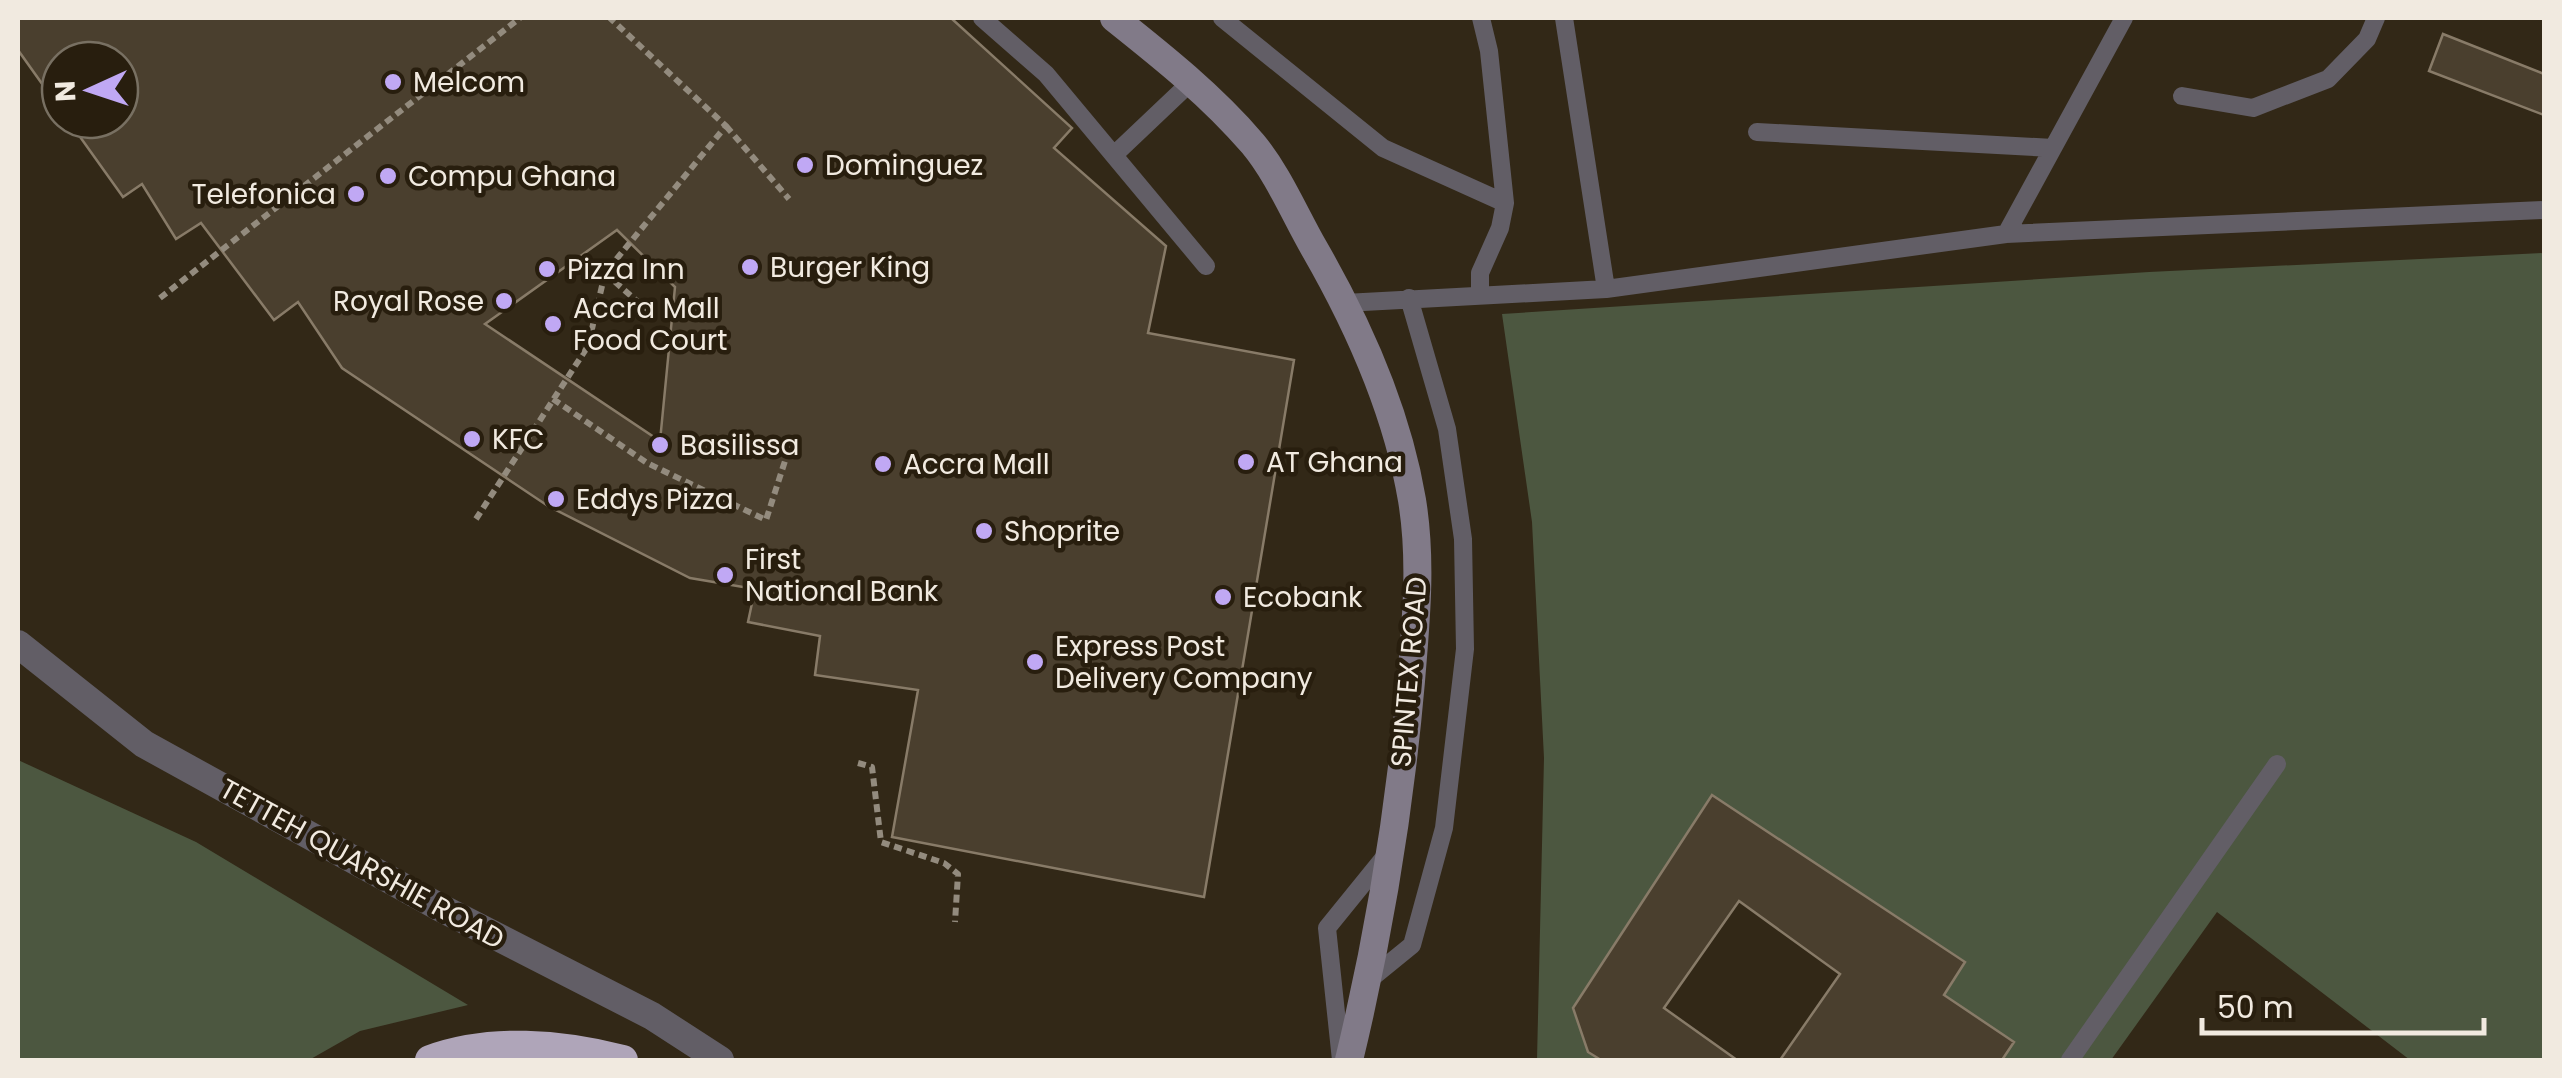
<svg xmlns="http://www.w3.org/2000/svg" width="2562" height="1078" font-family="Poppins,sans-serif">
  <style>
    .green { fill: #4c5740 }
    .building { fill: #4a3f2e; stroke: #887b68; stroke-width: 2.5; fill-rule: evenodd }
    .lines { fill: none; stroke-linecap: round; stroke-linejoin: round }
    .path { stroke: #938b7e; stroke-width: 6; stroke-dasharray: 8 5; stroke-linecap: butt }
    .service { stroke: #625e66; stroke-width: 18 }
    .tertiary { stroke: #625e66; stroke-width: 28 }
    .secondary { stroke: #817a88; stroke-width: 28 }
    .motorway { stroke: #afa5b9; stroke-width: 30 }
    .poi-dot { fill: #c0a8f4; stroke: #281e0e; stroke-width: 4 }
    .labels { text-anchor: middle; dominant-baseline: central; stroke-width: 9; stroke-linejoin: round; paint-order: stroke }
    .poi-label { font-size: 28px; fill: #f1eae0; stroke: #281e0e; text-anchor: start }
    .street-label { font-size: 28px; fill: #f1eae0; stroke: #281e0e }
  </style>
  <rect width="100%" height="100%" fill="#322817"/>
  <!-- green -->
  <path class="green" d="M2544 253V1060H2410L2217 912 2111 1060H2002L2014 1042 1944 995 1965 962 1712 795 1573 1008 1588 1052 1601 1060H1537L1544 758 1532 522 1502 314 2149 272Z
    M18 760 196 842 468 1005 360 1031 309 1060H18Z"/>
  <!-- building -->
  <path class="building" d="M18 18H951L1072 128 1054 148 1166 246 1148 333 1294 360 1204 897 892 837 918 690 815 675 820 636 748 622 755 589 690 578 548 506 342 368 298 302 274 320 201 223 176 239 142 184 123 197 68 120H120V60H60V109L18 50ZM617 230 675 287 660 441 485 324Z
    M2443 34 2544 74V115L2429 71Z
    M1712 795 1965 962 1944 995 2014 1042 2002 1060H1780L1840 974 1739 901 1664 1008 1737 1060H1601L1588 1052 1573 1008Z"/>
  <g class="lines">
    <!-- path -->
    <path class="path" d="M726 126 789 199
      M605 273 655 317
      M160 298 520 18
      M553 399 647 463 766 520 794 433
      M476 519 588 346 605 273 726 126 610 18
      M858 763 872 767 881 842 944 863 958 874 955 922"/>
    <!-- service -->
    <path class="service" d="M982 18 1046 74 1206 266
      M1222 18 1383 148 1505 203
      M1564 18 1606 289
      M2182 96 2253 108 2328 79 2367 39 2376 18
      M1757 132 2053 148
      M1114 155 1192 81
      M2006 234 2124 18
      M1480 295V273L1500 228 1505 203 1489 51 1481 18
      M1345 303 1606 289 2006 234 2544 210
      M1369 980 1412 945 1444 828 1465 649 1463 539 1447 429 1409 298
      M1341 1060 1327 928 1387 854
      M2070 1060 2277 764"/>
    <!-- tertiary -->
    <path class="tertiary" d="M18 644 144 744 441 908 652 1016 720 1060"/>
    <!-- secondary -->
    <path class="secondary" d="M1114 18C1163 57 1212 96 1253 144 1278 174 1295 215 1314 248 1359 326 1397 411 1412 500 1422 561 1416 620 1411 681 1400 808 1379 936 1349 1060"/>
    <!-- motorway -->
    <path class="motorway" d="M430 1060C490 1038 561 1044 623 1060"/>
  </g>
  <!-- markers -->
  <g class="poi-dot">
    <circle cx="393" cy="82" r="10"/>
    <circle cx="805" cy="165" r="10"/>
    <circle cx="388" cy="176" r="10"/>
    <circle cx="356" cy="194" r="10"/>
    <circle cx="750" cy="267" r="10"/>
    <circle cx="547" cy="269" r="10"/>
    <circle cx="504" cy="301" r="10"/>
    <circle cx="553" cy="324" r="10"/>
    <circle cx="472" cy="439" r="10"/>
    <circle cx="660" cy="445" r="10"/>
    <circle cx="1246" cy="462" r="10"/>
    <circle cx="883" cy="464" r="10"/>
    <circle cx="556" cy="499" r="10"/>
    <circle cx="984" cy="531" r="10"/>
    <circle cx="725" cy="575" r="10"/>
    <circle cx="1223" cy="597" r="10"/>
    <circle cx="1035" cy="662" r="10"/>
  </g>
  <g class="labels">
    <!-- poi labels -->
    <g class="poi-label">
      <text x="413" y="82">Melcom</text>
      <text x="825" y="165">Dominguez</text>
      <text x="408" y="176">Compu Ghana</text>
      <text x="336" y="194" text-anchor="end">Telefonica</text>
      <text x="770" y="267">Burger King</text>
      <text x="567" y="269">Pizza Inn</text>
      <text x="484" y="301" text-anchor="end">Royal Rose</text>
      <text x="573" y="308">Accra Mall<tspan x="573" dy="32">Food Court</tspan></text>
      <text x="492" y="439">KFC</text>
      <text x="680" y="445">Basilissa</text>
      <text x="1266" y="462">AT Ghana</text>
      <text x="903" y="464">Accra Mall</text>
      <text x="576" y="499">Eddys Pizza</text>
      <text x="1004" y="531">Shoprite</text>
      <text x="745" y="559">First<tspan x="745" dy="32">National Bank</tspan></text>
      <text x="1243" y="597">Ecobank</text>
      <text x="1055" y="646">Express Post<tspan x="1055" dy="32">Delivery Company</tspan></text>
    </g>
    <!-- street labels -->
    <g class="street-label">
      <text transform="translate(1409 672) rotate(-85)">SPINTEX ROAD</text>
      <text transform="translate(362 864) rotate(29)">TETTEH QUARSHIE ROAD</text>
    </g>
  </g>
  <!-- border -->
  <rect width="2562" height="1078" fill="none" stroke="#f1eae0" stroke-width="40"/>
  <!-- north arrow -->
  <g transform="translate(90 90) rotate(267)"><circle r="48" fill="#281e0e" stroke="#787062" stroke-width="2.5"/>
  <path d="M0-8L18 38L0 25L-18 38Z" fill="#c0a8f4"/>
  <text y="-15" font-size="28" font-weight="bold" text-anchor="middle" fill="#f1eae0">N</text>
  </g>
  <!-- scale -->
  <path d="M2202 1018v15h282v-15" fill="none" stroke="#f1eae0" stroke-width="5"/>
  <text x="2217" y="1018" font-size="30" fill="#f1eae0" stroke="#281e0e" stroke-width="8" paint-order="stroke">50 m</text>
</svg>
